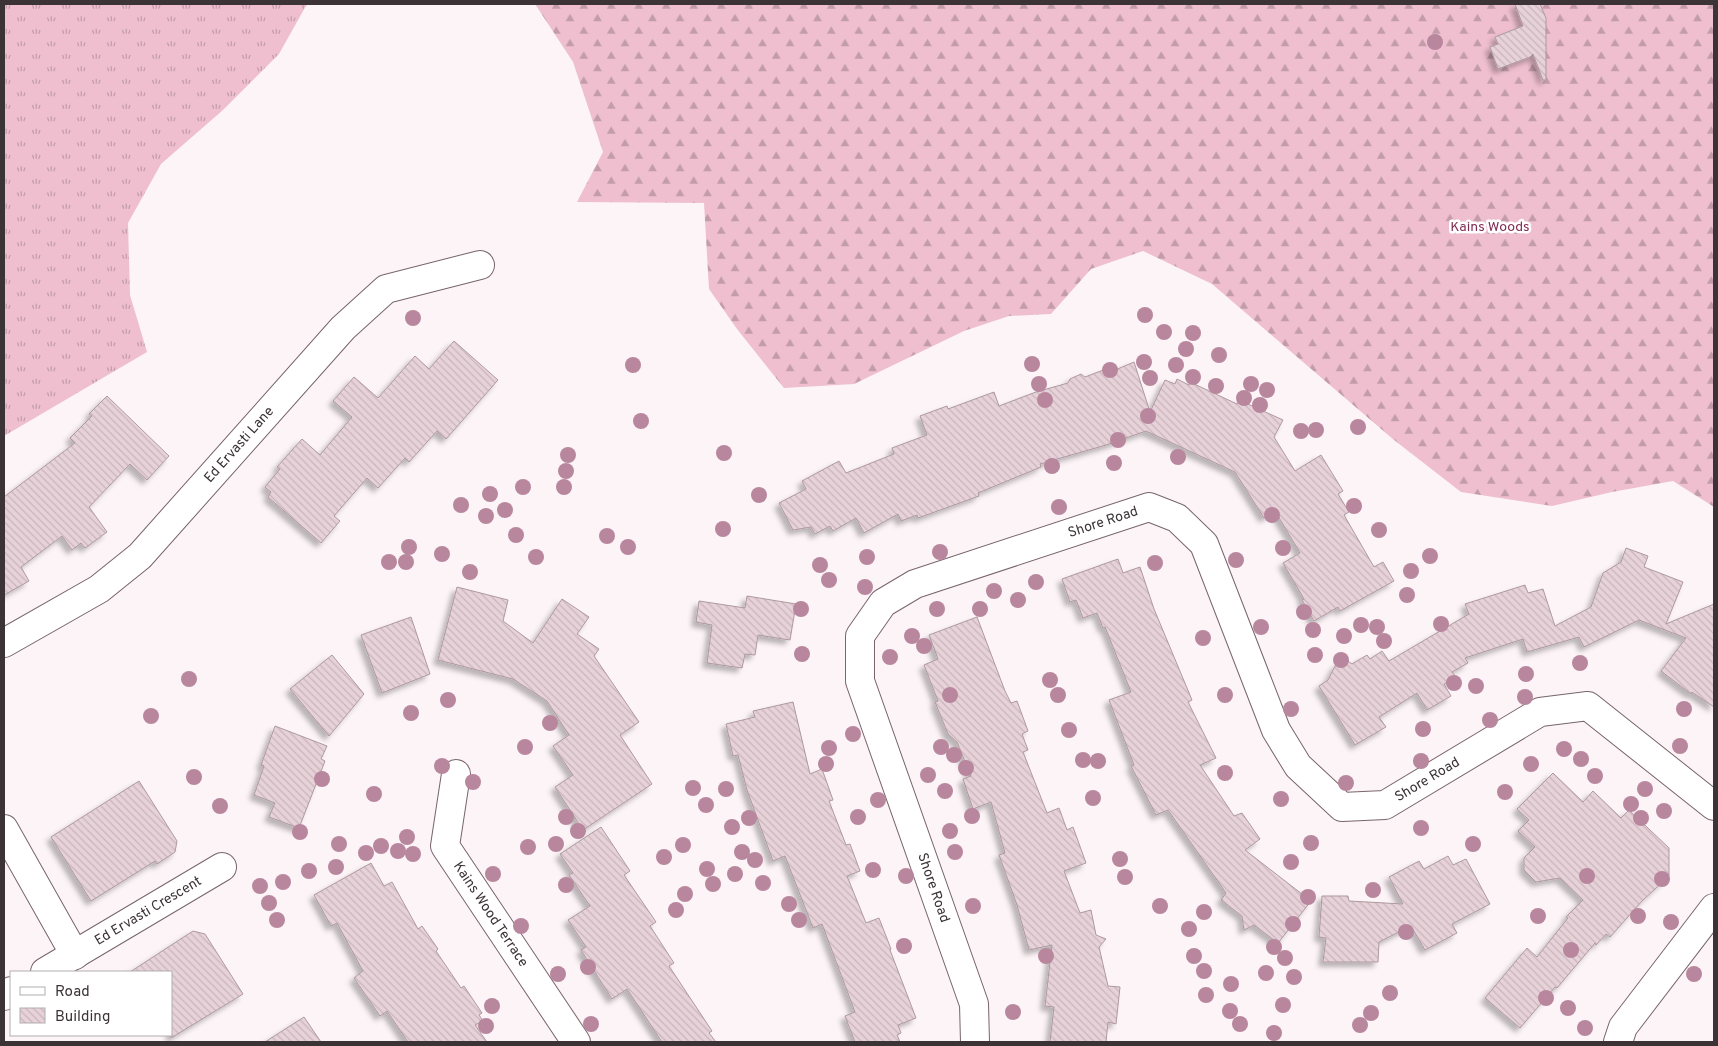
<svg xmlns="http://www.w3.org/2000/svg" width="1718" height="1046" font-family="Overpass,sans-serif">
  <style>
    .grass { fill: url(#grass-tufts) }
    .forest { fill: url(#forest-firs) }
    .building { fill: url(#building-back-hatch); stroke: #ad99a0; filter: url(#shadow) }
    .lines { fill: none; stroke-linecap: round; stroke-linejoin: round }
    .street-casing { stroke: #77656b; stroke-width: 30 }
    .street { stroke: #fff; stroke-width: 28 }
    .tree { fill: #b8869d }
    .labels { text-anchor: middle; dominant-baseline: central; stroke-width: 5; stroke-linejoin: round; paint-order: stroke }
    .park-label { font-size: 14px; fill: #802c53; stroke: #fff }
    .street-label { font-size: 14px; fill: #3b3336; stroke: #fff }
  </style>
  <defs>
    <pattern id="grass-tufts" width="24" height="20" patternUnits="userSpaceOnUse" patternTransform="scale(1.25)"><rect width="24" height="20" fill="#efbfd0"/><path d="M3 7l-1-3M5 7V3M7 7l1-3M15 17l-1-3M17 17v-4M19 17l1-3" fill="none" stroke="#c39caa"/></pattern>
    <pattern id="forest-firs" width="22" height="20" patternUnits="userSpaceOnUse" patternTransform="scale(1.25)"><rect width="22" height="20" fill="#efbfd0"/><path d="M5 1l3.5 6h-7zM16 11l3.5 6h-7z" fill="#c39caa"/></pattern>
    <pattern id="building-back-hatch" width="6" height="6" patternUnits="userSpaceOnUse" patternTransform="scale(1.25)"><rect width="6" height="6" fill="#e8d2d9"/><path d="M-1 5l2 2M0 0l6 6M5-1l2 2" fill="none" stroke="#c8b5bb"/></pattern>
    <filter id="shadow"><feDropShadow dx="-4.5" dy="4.5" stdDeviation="2.5" flood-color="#0004"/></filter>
  </defs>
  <rect width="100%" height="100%" fill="#fdf4f7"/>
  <!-- grass -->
  <path class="grass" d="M4 4H307L279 54 223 110 161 164 128 223 130 295 147 352 4 436Z"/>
  <!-- forest -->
  <path class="forest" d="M535 4H1714V507L1673 481 1612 492 1552 506 1461 492 1394 440 1212 284 1143 251 1091 269 1051 314 1009 316 964 331 854 384 784 388 737 329 709 289 704 203 577 202 603 152 573 62Z"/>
  <!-- building -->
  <path class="building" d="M1515 4H1540L1546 18V80H1543L1533 54 1530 57 1498 69 1490 47 1498 44 1495 37 1523 26Z
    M454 341 498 380 446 439 437 431 409 462 405 458 378 488 367 478 334 516 340 521 321 543 268 497 271 492 265 487 280 469 277 467 302 439 320 455 352 417 333 401 354 377 378 398 415 356 429 369Z
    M1134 362 1150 412 1165 380 1175 384 1177 379 1189 385 1190 382 1237 404 1239 400 1283 420 1274 437 1295 471 1321 455 1343 491 1338 494 1349 512 1344 515 1374 567 1383 562 1394 581 1340 611 1338 607 1314 621 1302 600 1304 599 1283 563 1300 553 1275 511 1264 518 1235 472 1146 431 1106 445 1040 464 1041 467 978 493 979 496 918 518 917 515 901 521 898 514 864 533 856 518 833 531 830 526 815 534 811 527 793 530 779 503 806 489 802 481 839 461 846 473 894 454 892 448 927 435 920 416 947 406 948 409 994 392 999 406 1036 392 1068 383 1070 379 1081 374 1085 377 1106 369 1108 373Z
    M107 396 169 456 147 480 130 464 89 507 107 532 85 548 81 543 72 550 62 536 21 567 29 581 4 595V497L75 443 70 438 92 416 89 414Z
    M1626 548 1648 556 1644 567 1683 582 1666 624 1714 604V707L1692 692 1691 694 1661 671 1686 638 1639 620 1584 647 1579 637 1527 652 1523 639 1465 658 1468 663 1452 672 1456 677 1444 684 1451 696 1427 710 1417 693 1379 717 1386 727 1355 745 1319 686 1328 680 1335 666 1345 659 1352 664 1367 655 1370 659 1382 651 1389 661 1469 614 1465 604 1525 585 1528 593 1543 589 1555 626 1591 607 1603 573 1621 562Z
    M1118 559 1123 573 1140 567 1154 609 1192 700 1188 702 1216 758 1200 765 1234 816 1242 813 1260 839 1245 850 1311 901 1278 943 1254 925 1244 930 1242 916 1221 900 1226 893 1168 810 1156 815 1131 766 1134 765 1109 700 1131 692 1105 627 1103 628 1097 613 1083 618 1076 600 1070 602 1062 579Z
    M457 587 508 600 503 621 533 643 562 599 589 617 577 634 599 649 594 656 639 722 620 735 652 784 583 830 555 787 573 775 553 746 569 735 547 701 513 679 438 660Z
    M747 596 796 604 790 640 758 635 755 655 745 654 742 668 707 663 712 625 696 622 699 601 745 608Z
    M411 617 430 674 382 693 361 635Z
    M977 617 1005 691 1011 703 1017 701 1028 731 1022 734 1028 750 1023 752 1047 813 1059 808 1067 830 1073 827 1086 863 1064 871 1080 913 1091 910 1096 935 1106 939 1099 947 1108 986 1120 987 1116 1024 1108 1022 1106 1042H1050L1054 1007 1045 1006 1052 945 1029 950 1017 905 999 855 1005 853 991 802 973 809 963 779 971 776 957 742 948 734 935 702 938 701 924 665 938 659 929 635Z
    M332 655 364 694 329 736 290 689Z
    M793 702 810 774 822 769 833 800 829 801 846 845 850 844 860 871 847 876 866 923 879 918 891 949 890 950 916 1018 898 1025 901 1033 897 1035 900 1042H855L845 1016 855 1012 822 924 813 928 785 856 773 861 747 790 738 755 733 756 726 724 755 717 753 711Z
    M275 726 327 746 321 759 325 761 299 828 269 817 275 803 254 795 264 766 261 765Z
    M1553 773 1583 802 1593 791 1621 818 1629 810 1669 848V876L1642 901 1610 937 1606 934 1596 945 1595 943 1557 988 1555 987 1520 1028 1485 998 1527 948 1537 957 1568 918 1566 917 1583 900 1560 878 1536 882 1524 870V858L1535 847 1518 831 1529 820 1517 809Z
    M139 781 177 841 175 852 157 864 155 861 91 901 51 837Z
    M601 827 630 871 624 875 656 922 650 926 674 963 669 966 712 1031 709 1033 716 1042H662L627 989 612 999 581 950 586 947 568 920 590 906 569 875 573 873 560 854Z
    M1448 856 1453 865 1466 859 1490 904 1452 924 1457 933 1425 950 1411 926 1379 942 1378 962H1323L1326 938 1319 937 1322 896H1348L1349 901 1403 904 1389 877 1419 861 1424 869Z
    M371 863 384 886 392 882 418 929 422 926 438 949 436 951 461 988 464 986 482 1013 479 1015 483 1021 475 1025 487 1042H408L387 1011 380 1016 354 978 363 971 337 923 331 926 314 895Z
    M193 931 205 934 243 994 171 1038V972H130Z
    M304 1017 321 1042H265Z"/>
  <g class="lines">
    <defs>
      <g id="street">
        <path id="s1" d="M4 643 99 589 140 556 343 328 386 289 480 265"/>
        <path id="s2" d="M456 774 445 846 576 1042"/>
        <path d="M4 829 75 955"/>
        <path id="s3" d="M45 972 222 867"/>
        <path d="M4 996 11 991"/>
        <path id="s4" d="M975 1042 974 1004 860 681V636L883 603 915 584 1149 507 1177 518 1204 544 1276 730 1298 766 1342 807 1385 805 1540 712 1588 706 1714 806"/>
        <path d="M1618 1042 1623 1027 1714 908"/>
      </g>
    </defs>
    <!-- street casing -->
    <use href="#street" class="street-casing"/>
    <!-- street -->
    <use href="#street" class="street"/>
  </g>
  <!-- trees -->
  <g class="tree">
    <circle cx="1435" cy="42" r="8"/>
    <circle cx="1145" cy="315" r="8"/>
    <circle cx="413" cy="318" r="8"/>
    <circle cx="1164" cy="332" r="8"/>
    <circle cx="1193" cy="333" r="8"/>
    <circle cx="1186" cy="349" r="8"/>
    <circle cx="1219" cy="355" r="8"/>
    <circle cx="1144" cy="362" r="8"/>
    <circle cx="1032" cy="364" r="8"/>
    <circle cx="633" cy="365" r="8"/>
    <circle cx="1176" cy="365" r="8"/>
    <circle cx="1110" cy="370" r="8"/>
    <circle cx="1193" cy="377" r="8"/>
    <circle cx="1150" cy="378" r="8"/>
    <circle cx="1039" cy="384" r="8"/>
    <circle cx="1251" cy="384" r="8"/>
    <circle cx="1216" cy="386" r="8"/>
    <circle cx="1267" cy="390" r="8"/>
    <circle cx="1244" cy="398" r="8"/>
    <circle cx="1045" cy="400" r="8"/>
    <circle cx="1260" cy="405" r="8"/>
    <circle cx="1148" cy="416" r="8"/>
    <circle cx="641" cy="421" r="8"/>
    <circle cx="1358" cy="427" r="8"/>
    <circle cx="1316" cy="430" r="8"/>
    <circle cx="1301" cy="431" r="8"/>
    <circle cx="1118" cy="440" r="8"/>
    <circle cx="724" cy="453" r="8"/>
    <circle cx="568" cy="455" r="8"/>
    <circle cx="1178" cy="457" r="8"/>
    <circle cx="1114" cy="463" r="8"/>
    <circle cx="1052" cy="466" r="8"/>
    <circle cx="566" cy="471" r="8"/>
    <circle cx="523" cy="487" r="8"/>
    <circle cx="564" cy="487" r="8"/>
    <circle cx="490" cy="494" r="8"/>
    <circle cx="759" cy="495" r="8"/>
    <circle cx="461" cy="505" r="8"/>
    <circle cx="1354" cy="506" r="8"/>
    <circle cx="1059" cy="507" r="8"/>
    <circle cx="505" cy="510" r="8"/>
    <circle cx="1272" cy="515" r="8"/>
    <circle cx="486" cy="516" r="8"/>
    <circle cx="723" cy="529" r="8"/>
    <circle cx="1379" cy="530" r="8"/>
    <circle cx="516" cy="535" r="8"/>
    <circle cx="607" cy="536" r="8"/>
    <circle cx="409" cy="547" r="8"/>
    <circle cx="628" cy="547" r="8"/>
    <circle cx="1283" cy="548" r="8"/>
    <circle cx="940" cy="552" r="8"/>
    <circle cx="442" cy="554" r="8"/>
    <circle cx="1430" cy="556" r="8"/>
    <circle cx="536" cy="557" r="8"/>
    <circle cx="867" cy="557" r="8"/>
    <circle cx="1236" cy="560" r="8"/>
    <circle cx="389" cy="562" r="8"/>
    <circle cx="406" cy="562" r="8"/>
    <circle cx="1155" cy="563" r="8"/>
    <circle cx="820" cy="565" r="8"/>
    <circle cx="1411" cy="571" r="8"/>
    <circle cx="470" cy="572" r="8"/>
    <circle cx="829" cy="580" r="8"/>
    <circle cx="1036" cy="582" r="8"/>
    <circle cx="865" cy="587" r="8"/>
    <circle cx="994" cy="591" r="8"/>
    <circle cx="1407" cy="595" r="8"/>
    <circle cx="1018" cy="600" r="8"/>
    <circle cx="801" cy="609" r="8"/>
    <circle cx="937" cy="609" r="8"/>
    <circle cx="980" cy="609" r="8"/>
    <circle cx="1304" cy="612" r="8"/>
    <circle cx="1441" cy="624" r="8"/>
    <circle cx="1361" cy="625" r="8"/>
    <circle cx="1261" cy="627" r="8"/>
    <circle cx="1377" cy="627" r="8"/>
    <circle cx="1313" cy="630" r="8"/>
    <circle cx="912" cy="636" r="8"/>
    <circle cx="1344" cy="636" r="8"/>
    <circle cx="1203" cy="638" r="8"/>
    <circle cx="1384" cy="641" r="8"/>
    <circle cx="924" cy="646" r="8"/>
    <circle cx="802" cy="654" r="8"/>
    <circle cx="1315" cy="655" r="8"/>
    <circle cx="890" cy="657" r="8"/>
    <circle cx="1341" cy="660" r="8"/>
    <circle cx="1580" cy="663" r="8"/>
    <circle cx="1526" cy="674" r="8"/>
    <circle cx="189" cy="679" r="8"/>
    <circle cx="1050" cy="680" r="8"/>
    <circle cx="1454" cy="683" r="8"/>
    <circle cx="1476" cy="686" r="8"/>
    <circle cx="950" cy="695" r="8"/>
    <circle cx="1058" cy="695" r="8"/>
    <circle cx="1225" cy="695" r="8"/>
    <circle cx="1525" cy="697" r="8"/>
    <circle cx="448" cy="700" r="8"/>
    <circle cx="1291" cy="709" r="8"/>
    <circle cx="1684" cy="709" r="8"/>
    <circle cx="411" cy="713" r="8"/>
    <circle cx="151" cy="716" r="8"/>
    <circle cx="1490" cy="720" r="8"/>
    <circle cx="550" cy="723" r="8"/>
    <circle cx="1423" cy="729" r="8"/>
    <circle cx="1069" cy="730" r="8"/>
    <circle cx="853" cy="734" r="8"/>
    <circle cx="1680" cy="746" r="8"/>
    <circle cx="525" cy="747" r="8"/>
    <circle cx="941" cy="747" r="8"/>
    <circle cx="829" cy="748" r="8"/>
    <circle cx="1564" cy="749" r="8"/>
    <circle cx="954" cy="755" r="8"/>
    <circle cx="1581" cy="759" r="8"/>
    <circle cx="1083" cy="760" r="8"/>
    <circle cx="1098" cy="761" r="8"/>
    <circle cx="1421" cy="761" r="8"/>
    <circle cx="826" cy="764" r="8"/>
    <circle cx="1531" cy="764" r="8"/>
    <circle cx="442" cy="766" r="8"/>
    <circle cx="966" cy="768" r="8"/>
    <circle cx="1225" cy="773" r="8"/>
    <circle cx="928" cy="775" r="8"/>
    <circle cx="1595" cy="776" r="8"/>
    <circle cx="194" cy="777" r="8"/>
    <circle cx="322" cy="779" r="8"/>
    <circle cx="473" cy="782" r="8"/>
    <circle cx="1346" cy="783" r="8"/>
    <circle cx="693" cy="788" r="8"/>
    <circle cx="726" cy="789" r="8"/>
    <circle cx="1645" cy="789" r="8"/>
    <circle cx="945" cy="791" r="8"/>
    <circle cx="1505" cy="792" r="8"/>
    <circle cx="374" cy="794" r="8"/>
    <circle cx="1093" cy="798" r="8"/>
    <circle cx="1281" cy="799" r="8"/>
    <circle cx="878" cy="800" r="8"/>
    <circle cx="1631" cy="804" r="8"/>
    <circle cx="706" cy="805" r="8"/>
    <circle cx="220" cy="806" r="8"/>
    <circle cx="1664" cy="811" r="8"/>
    <circle cx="972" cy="816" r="8"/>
    <circle cx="566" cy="817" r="8"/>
    <circle cx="858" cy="817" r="8"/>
    <circle cx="749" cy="818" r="8"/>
    <circle cx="1641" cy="818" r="8"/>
    <circle cx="732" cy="827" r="8"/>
    <circle cx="1421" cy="828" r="8"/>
    <circle cx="578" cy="831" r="8"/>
    <circle cx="950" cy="831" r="8"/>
    <circle cx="300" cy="832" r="8"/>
    <circle cx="407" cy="837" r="8"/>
    <circle cx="1311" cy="843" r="8"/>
    <circle cx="339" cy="844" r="8"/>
    <circle cx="556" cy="844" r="8"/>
    <circle cx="1473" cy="844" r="8"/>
    <circle cx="683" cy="845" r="8"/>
    <circle cx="381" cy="846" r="8"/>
    <circle cx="528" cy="847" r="8"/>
    <circle cx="398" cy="851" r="8"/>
    <circle cx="742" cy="852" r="8"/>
    <circle cx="955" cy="852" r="8"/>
    <circle cx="366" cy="853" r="8"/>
    <circle cx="413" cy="854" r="8"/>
    <circle cx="664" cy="857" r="8"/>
    <circle cx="1120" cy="859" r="8"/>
    <circle cx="755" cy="860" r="8"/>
    <circle cx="1291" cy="862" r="8"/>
    <circle cx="336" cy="867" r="8"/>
    <circle cx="707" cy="869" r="8"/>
    <circle cx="873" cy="870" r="8"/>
    <circle cx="309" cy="871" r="8"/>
    <circle cx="493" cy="874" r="8"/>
    <circle cx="735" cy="874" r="8"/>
    <circle cx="906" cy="876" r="8"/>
    <circle cx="1587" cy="876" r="8"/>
    <circle cx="1125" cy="877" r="8"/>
    <circle cx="1662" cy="879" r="8"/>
    <circle cx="283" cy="882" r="8"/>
    <circle cx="763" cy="883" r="8"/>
    <circle cx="713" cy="884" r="8"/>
    <circle cx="566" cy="885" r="8"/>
    <circle cx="260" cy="886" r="8"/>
    <circle cx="1373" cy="890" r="8"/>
    <circle cx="685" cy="894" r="8"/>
    <circle cx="1308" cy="897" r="8"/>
    <circle cx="269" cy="903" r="8"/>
    <circle cx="789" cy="904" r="8"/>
    <circle cx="973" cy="906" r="8"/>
    <circle cx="1160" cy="906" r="8"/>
    <circle cx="676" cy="910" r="8"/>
    <circle cx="1204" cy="912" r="8"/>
    <circle cx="1538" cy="916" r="8"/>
    <circle cx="1638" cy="916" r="8"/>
    <circle cx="277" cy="920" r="8"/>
    <circle cx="799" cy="920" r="8"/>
    <circle cx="1671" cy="922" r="8"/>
    <circle cx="1293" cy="924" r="8"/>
    <circle cx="521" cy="926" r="8"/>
    <circle cx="1189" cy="929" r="8"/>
    <circle cx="1406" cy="932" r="8"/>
    <circle cx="904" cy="946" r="8"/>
    <circle cx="1274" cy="947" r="8"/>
    <circle cx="1571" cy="950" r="8"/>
    <circle cx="1046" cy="956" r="8"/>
    <circle cx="1194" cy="956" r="8"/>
    <circle cx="1285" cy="958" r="8"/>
    <circle cx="588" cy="967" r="8"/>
    <circle cx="1204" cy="971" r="8"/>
    <circle cx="1266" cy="973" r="8"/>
    <circle cx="558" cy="974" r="8"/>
    <circle cx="1694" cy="974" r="8"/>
    <circle cx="1294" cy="977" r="8"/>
    <circle cx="1231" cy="984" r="8"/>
    <circle cx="1390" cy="993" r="8"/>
    <circle cx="1206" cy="995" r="8"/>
    <circle cx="1546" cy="998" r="8"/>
    <circle cx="1283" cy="1005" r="8"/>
    <circle cx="492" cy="1006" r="8"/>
    <circle cx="1568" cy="1008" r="8"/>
    <circle cx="1230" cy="1011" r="8"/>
    <circle cx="1013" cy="1012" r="8"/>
    <circle cx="1371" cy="1013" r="8"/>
    <circle cx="591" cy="1024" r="8"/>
    <circle cx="1240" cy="1024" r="8"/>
    <circle cx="1360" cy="1025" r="8"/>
    <circle cx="486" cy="1026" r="8"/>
    <circle cx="1585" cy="1028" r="8"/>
    <circle cx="1274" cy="1033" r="8"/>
  </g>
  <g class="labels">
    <!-- park labels -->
    <g class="park-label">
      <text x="1490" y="227">Kains Woods</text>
    </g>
    <!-- street labels -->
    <g class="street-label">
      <text stroke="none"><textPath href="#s1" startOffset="311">Ed Ervasti Lane</textPath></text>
      <text stroke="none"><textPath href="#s4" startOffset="701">Shore Road</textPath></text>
      <text stroke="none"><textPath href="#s4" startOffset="1211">Shore Road</textPath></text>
      <text transform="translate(933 888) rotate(71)">Shore Road</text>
      <text stroke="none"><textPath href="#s3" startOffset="120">Ed Ervasti Crescent</textPath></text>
      <text stroke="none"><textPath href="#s2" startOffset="155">Kains Wood Terrace</textPath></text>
    </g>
  </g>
  <!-- border -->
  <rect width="1718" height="1046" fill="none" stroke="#3b3336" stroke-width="10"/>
  <!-- legend -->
  <rect x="10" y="971" width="162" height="65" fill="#ffffff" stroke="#b1adaf"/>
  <rect x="20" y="987" width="25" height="8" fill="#ffffff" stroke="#b1adaf"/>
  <text x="55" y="996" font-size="15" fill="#3b3336">Road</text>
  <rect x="20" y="1008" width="25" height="15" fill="url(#building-back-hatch)" stroke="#b1adaf"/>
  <text x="55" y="1021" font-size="15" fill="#3b3336">Building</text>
</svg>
